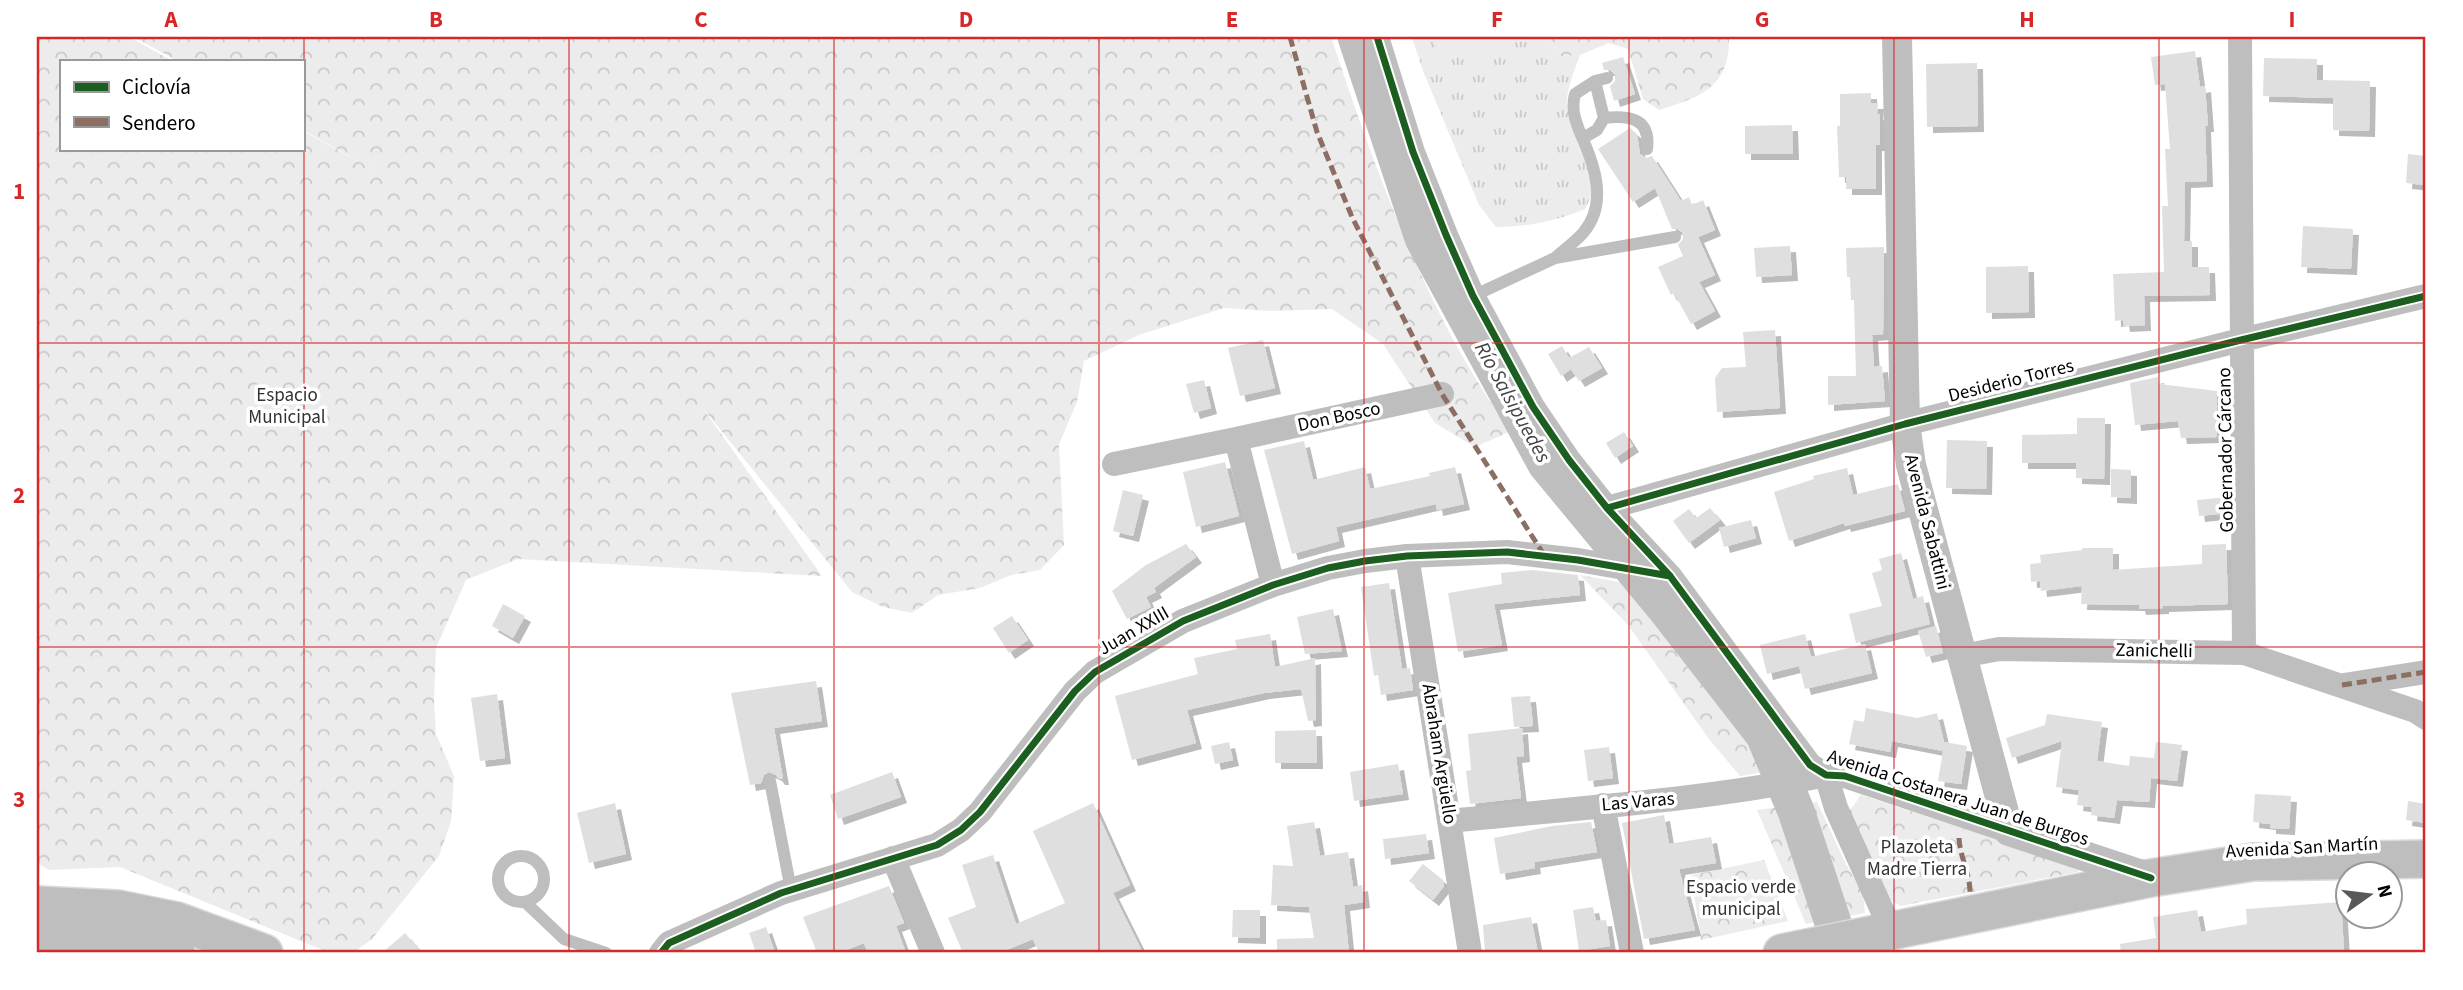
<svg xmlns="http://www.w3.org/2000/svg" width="2463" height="990" font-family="'Source Sans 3',sans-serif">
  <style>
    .grass { fill: url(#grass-tufts) }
    .forest { fill: url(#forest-crowns) }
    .garden { fill: #ececec }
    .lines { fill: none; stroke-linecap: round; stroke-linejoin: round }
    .river { stroke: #bfbfbf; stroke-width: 37 }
    .building { fill: #dfdfdf; filter: url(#shadow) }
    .primary-casing { stroke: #dbdbdb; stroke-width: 40 }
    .service { stroke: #bebebe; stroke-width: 12 }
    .minor { stroke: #bebebe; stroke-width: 24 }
    .tertiary { stroke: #bebebe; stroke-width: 30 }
    .primary { stroke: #bebebe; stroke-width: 37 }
    .quiet { stroke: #8d6e63; stroke-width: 5; stroke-dasharray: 10 5; stroke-linecap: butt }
    .cycleway-casing { stroke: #fff; stroke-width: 11 }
    .cycleway { stroke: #1b5e20; stroke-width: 7 }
    .grid { fill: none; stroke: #d62828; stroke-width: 2; stroke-opacity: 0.55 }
    .labels { text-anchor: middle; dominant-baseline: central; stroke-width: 7; stroke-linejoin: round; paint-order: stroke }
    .street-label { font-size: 19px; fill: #000; stroke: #fff }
    .park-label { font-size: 19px; fill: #333; stroke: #fff }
    .water-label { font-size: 21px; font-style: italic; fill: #444; stroke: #fff }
    .neatline { fill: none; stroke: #d62828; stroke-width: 2.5 }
    .grid-label { font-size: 23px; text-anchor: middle; font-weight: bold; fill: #d62828 }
  </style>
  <defs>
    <pattern id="grass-tufts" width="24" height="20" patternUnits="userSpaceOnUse" patternTransform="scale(1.75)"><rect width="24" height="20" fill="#ececec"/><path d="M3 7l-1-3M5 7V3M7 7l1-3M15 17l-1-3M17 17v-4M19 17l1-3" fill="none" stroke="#c9c9c9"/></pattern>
    <pattern id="forest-crowns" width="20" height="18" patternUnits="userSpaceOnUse" patternTransform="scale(1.75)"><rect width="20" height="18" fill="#ececec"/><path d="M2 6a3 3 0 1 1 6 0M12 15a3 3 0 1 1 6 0" fill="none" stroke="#c9c9c9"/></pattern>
    <filter id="shadow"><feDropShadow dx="6" dy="6" stdDeviation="0" flood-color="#0004"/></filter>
  </defs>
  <rect width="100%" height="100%" fill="#fff"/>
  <!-- grass -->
  <path class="grass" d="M1412 37H1551V41L1561 56 1580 55C1575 69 1569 83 1567 98 1564 129 1597 170 1591 194 1590 199 1587 205 1585 209 1556 221 1527 227 1496 227L1479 205 1423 71Z"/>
  <!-- forest -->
  <path class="forest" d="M37 37H129L173 61H61V149H303V131L374 170 303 130V61H178L133 37H1331C1366 142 1403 247 1456 345 1472 374 1491 403 1509 432L1475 447 1435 423 1383 344 1332 309 1273 311 1224 308 1139 335 1084 361 1077 402 1059 444 1064 545 1040 570 1011 575 980 588 938 595 912 613 883 607 852 592 702 407 822 576 518 559 466 580 436 648 434 701 436 734 454 776 451 821 439 856 372 939 353 953H330L120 867 49 870 37 863Z
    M1551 37H1729C1730 87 1701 97 1659 110L1643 99 1628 49 1609 43 1580 55 1561 56 1551 41Z
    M1580 575 1663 590 1792 763 1788 768 1740 776 1709 739 1628 625Z
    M1861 795 2079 866 2078 872 1900 906 1885 896 1848 813Z
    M1817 802 1846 864 1863 894 1865 913 1806 924 1757 810Z
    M1764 860 1788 921 1701 940 1691 875Z"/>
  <!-- garden -->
  <path class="garden" d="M1435 37H1545L1546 38 1437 54Z"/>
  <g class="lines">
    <!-- river -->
    <path class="river" d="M1356 37 1423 238 1546 464 1665 608 1764 735 1796 811 1843 953"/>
  </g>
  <!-- building -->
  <path class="building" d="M2195 51 2200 87 2205 86 2208 126H2205L2207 181 2185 182 2184 241H2192V267H2209L2210 295 2144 296 2145 325 2124 326 2123 320 2115 321 2113 274 2164 272 2162 206H2168L2165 149H2170L2165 84 2155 85 2151 57Z
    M1623 57 1635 94 1614 101 1610 86 1615 81V75L1610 70H1604L1602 63Z
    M2264 58 2317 59V80L2370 81 2369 131 2333 130V98L2263 96Z
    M1977 63 1978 126 1927 127 1926 64Z
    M1871 93V103H1878L1877 114H1880V145H1876V189H1846V177H1839L1837 126H1840V94Z
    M1792 125 1793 154H1745V126Z
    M1630 128 1637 134 1640 154 1646 158 1652 156 1681 201 1689 197 1692 205 1703 200 1715 230 1698 237 1715 275 1699 282 1715 311 1691 324 1674 293 1671 295 1658 267 1683 256 1678 245 1683 239 1682 232 1677 229H1672L1655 188 1633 202 1598 149Z
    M2408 154 2426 156 2424 185 2406 183Z
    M2303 226 2353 229 2351 269 2301 267Z
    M1790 246 1792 275 1756 277 1754 248Z
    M1884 247 1883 334 1872 335 1874 367 1882 366 1885 401 1828 405V376H1856L1854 300H1851L1850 277H1847L1846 248Z
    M2028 266 2029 312 1986 313V267Z
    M1775 330 1780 408 1717 412 1715 378 1722 368 1746 367 1743 332Z
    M1263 340 1275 388 1240 396 1228 348Z
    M1562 346 1569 358 1589 347 1602 368 1579 381 1571 369 1561 376 1548 354Z
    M2158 377 2159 384 2217 391V437L2181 438 2178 421 2135 425 2130 383Z
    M1204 380 1211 408 1194 413 1186 384Z
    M2077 418H2105L2104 479 2076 478V463H2022V435L2077 434Z
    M1624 432 1633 446 1615 458 1606 443Z
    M1947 440 1987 441 1986 489 1946 488Z
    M1304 441 1313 480 1365 467 1370 489 1430 476 1429 473 1455 467 1464 504 1437 510 1436 504 1336 527 1339 541 1292 554 1264 450Z
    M1225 462 1239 516 1196 527 1183 472Z
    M1847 468 1853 495 1898 484 1905 511 1845 526 1844 523 1789 541 1774 492 1814 479 1813 476Z
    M2111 469 2131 470V498L2111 497Z
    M1123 490 1143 495 1133 536 1113 531Z
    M2228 497V513L2199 516 2197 500Z
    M1710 508 1720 520 1689 543 1673 521 1689 509 1696 518Z
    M1751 520 1756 538 1724 547 1719 528Z
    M1186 544 1196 557 1154 588 1156 592 1146 597 1151 607 1127 619 1112 591 1146 565Z
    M2226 544 2228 604 2163 606V608L2140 609 2139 605 2081 604 2082 586 2041 591 2040 581 2031 582 2030 564 2041 563 2040 555 2082 550V548H2113V570L2202 564V545Z
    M1901 553 1913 599 1923 596 1930 624 1856 643 1849 614 1882 606 1872 573 1882 570 1879 559Z
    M1532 570 1578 575 1580 595 1494 604 1502 645 1458 652 1448 593 1502 584 1501 573Z
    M1389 583 1402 669 1410 668 1413 690 1381 695 1378 675 1374 676 1361 587Z
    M503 604 525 616 513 638 492 626Z
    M1333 609 1342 651 1305 654 1297 617Z
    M1012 616 1028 640 1009 653 993 628Z
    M1936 626 1943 653 1926 657 1918 631Z
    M1270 634 1275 667 1315 658 1316 720 1308 721 1301 689 1264 693 1187 710 1196 743 1132 760 1115 696 1198 674 1194 658 1237 649 1235 640Z
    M1805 634 1811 657 1865 644 1872 673 1805 689 1799 666 1767 674 1760 645Z
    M816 681 822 721 774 728 783 779H779L776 775 769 772 764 775 761 783 750 785 731 693Z
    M497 694 505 758 480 761 471 698Z
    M1530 696 1533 726 1514 727 1511 697Z
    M1866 708 1917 718 1937 713 1944 742 1967 746 1961 784 1938 781 1943 751 1892 741 1890 752 1849 744 1854 720 1864 722Z
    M2047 714 2102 722 2097 761 2129 766 2130 756 2154 758 2156 742 2182 745 2177 781 2151 778 2149 802 2117 800 2114 818 2091 815 2092 807 2077 805 2079 790 2056 787 2062 741 2012 758 2006 738 2045 725Z
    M1522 728 1524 756 1516 757 1521 798 1470 804 1466 771 1471 770 1468 734Z
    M1316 730 1317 763H1275V731Z
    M1229 742 1233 760 1215 764 1211 746Z
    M1609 747 1613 778 1588 781 1584 750Z
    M1398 764 1403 794 1354 801 1350 772Z
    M892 772 901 797 838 819 830 795Z
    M2255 794 2291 796 2289 829 2270 828V824L2253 822Z
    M2408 801 2426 804V823L2406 820Z
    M615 803 626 854 589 863 577 813Z
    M1093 803 1130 885 1113 893 1143 953H1039L1033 939 999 953H963L948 918 976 907 962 865 993 855 1016 924 1065 903 1033 831Z
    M1664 815 1669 844 1711 837 1716 863 1679 869 1695 930 1644 939 1622 823Z
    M1314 822 1320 856 1348 852 1353 887 1362 885 1364 902 1344 905 1349 953H1277V939L1314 938 1309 907 1271 905 1273 865 1293 866 1287 826Z
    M1591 822 1597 852 1534 862 1535 868 1500 874 1494 838 1552 826Z
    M1426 834 1429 853 1385 859 1383 839Z
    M1423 864 1443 880 1444 886 1433 900 1409 881Z
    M889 886 904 923 896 926 906 953H868L864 943 839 953H817L803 917Z
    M2341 902 2344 951 2303 953H2121L2120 944 2156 938 2153 917 2197 910 2201 932 2247 924 2246 909Z
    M1593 907 1596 921 1606 920 1610 946 1579 951 1573 910Z
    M1233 910H1260V938L1232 937Z
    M1531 917 1538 953H1485L1483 925Z
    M766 927 775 953H756L749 933Z
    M405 933 422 953H382Z"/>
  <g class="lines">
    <defs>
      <path id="primary" d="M37 905 118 909 177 921 264 953
        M37 939 140 944 176 953
        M1782 953 2151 878 2253 862 2426 859"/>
    </defs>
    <!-- primary casing -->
    <use href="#primary" class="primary-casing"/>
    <!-- service -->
    <path class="service" d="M1604 118C1629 115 1651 118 1647 149
      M1583 138 1597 130 1604 118 1595 81
      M1555 258C1564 250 1575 242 1583 233 1608 204 1595 166 1581 135 1575 120 1571 109 1575 94L1595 81 1607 78
      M1473 296 1555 258 1675 237
      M770 781 791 890
      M498 879a23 23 0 1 1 46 0a23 23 0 1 1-46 0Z
      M525 902 564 939 606 953"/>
    <!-- minor -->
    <path class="minor" d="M1377 37 1413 152 1446 235 1473 296 1533 407 1569 460 1607 508 1670 576 1810 765 1826 775 1845 776 2009 831
      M2240 37 2244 653
      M1236 439 1442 394
      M1114 464 1236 439 1273 585
      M1607 508 1905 424 2241 340 2426 296
      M1407 556 1470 953
      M1962 656 1999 649 2244 653 2415 711 2426 718
      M2344 685 2426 672
      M1826 775 1836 808 1891 930
      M1603 805 1632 953
      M1449 821C1575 808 1702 801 1826 775
      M893 858 933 953
      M661 953 669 943 781 893 937 845 961 830 980 812 1075 691 1095 672 1183 621 1273 585 1328 568 1365 561 1407 556 1507 552 1578 560 1670 576"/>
    <!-- tertiary -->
    <path class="tertiary" d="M1897 37 1905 424 1911 465 2009 831 2151 878"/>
    <!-- primary -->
    <use href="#primary" class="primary"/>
    <!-- quiet -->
    <path class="quiet" d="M1290 37 1317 132 1352 217 1442 394 1544 555
      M2342 685 2426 672
      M1959 838C1960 858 1970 872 1970 893"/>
    <defs>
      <path id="cycleway" d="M1377 37 1413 152 1446 235 1473 296 1533 407 1569 460 1607 508 1670 576 1810 765 1826 775 1845 776 2151 878
        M1607 508 1905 424 2241 340 2426 296
        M661 953 669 943 781 893 937 845 961 830 980 812 1075 691 1095 672 1183 621 1273 585 1328 568 1365 561 1407 556 1507 552 1578 560 1670 576"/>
    </defs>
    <!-- cycleway casing -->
    <use href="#cycleway" class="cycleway-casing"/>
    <!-- cycleway -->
    <use href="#cycleway" class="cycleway"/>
  </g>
  <!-- grid -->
  <path class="grid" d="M304 37V953M569 37V953M834 37V953M1099 37V953M1364 37V953M1629 37V953M1894 37V953M2159 37V953M37 343H2426M37 647H2426"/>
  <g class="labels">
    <!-- street labels -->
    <g class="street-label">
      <text transform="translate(2011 381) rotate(-14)">Desiderio Torres</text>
      <text transform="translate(1339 417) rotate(-12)">Don Bosco</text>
      <text transform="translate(2226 450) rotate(-91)">Gobernador Cárcano</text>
      <text transform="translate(1927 522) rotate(76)">Avenida Sabattini</text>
      <text transform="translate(1134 631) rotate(-30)">Juan XXIII</text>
      <text transform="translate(2154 651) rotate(1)">Zanichelli</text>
      <text transform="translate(1439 754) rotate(81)">Abraham Argüello</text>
      <text transform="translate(1958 798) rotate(18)">Avenida Costanera Juan de Burgos</text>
      <text transform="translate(1638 802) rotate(-5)">Las Varas</text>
      <text transform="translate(2302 848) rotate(-3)">Avenida San Martín</text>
    </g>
    <!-- park labels -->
    <g class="park-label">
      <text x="287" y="395">Espacio<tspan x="287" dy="22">Municipal</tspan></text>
      <text x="1917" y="847">Plazoleta<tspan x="1917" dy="22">Madre Tierra</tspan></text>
      <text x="1741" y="887">Espacio verde<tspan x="1741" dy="22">municipal</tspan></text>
    </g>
    <!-- water labels -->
    <g class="water-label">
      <text transform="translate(1513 402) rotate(61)">Río Salsipuedes</text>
    </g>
  </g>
  <!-- border -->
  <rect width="2463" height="990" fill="none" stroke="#ffffff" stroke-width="77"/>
  <!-- legend -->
  <rect x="60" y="60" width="245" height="91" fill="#ffffff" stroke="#999999" stroke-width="2"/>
  <rect x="74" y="82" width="35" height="10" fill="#1b5e20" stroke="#999999" stroke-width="2"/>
  <text x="122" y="94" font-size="21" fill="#000000">Ciclovía</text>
  <rect x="74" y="117" width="35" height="10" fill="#8d6e63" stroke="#999999" stroke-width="2"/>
  <text x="122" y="130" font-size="21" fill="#000000">Sendero</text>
  <!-- north arrow -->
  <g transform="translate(2369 895) rotate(76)"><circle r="33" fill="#ffffff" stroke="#999999" stroke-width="2"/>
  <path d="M0-5L12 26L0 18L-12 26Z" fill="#595959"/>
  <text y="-10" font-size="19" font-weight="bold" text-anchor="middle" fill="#000000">N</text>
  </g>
  <rect x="38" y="38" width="2386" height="913" class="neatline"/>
  <g class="grid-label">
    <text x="171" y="27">A</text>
    <text x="436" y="27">B</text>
    <text x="701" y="27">C</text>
    <text x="966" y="27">D</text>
    <text x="1232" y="27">E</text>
    <text x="1497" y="27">F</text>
    <text x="1762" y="27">G</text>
    <text x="2027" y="27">H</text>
    <text x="2292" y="27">I</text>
    <text x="19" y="199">1</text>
    <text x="19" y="503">2</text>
    <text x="19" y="807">3</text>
  </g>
</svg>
